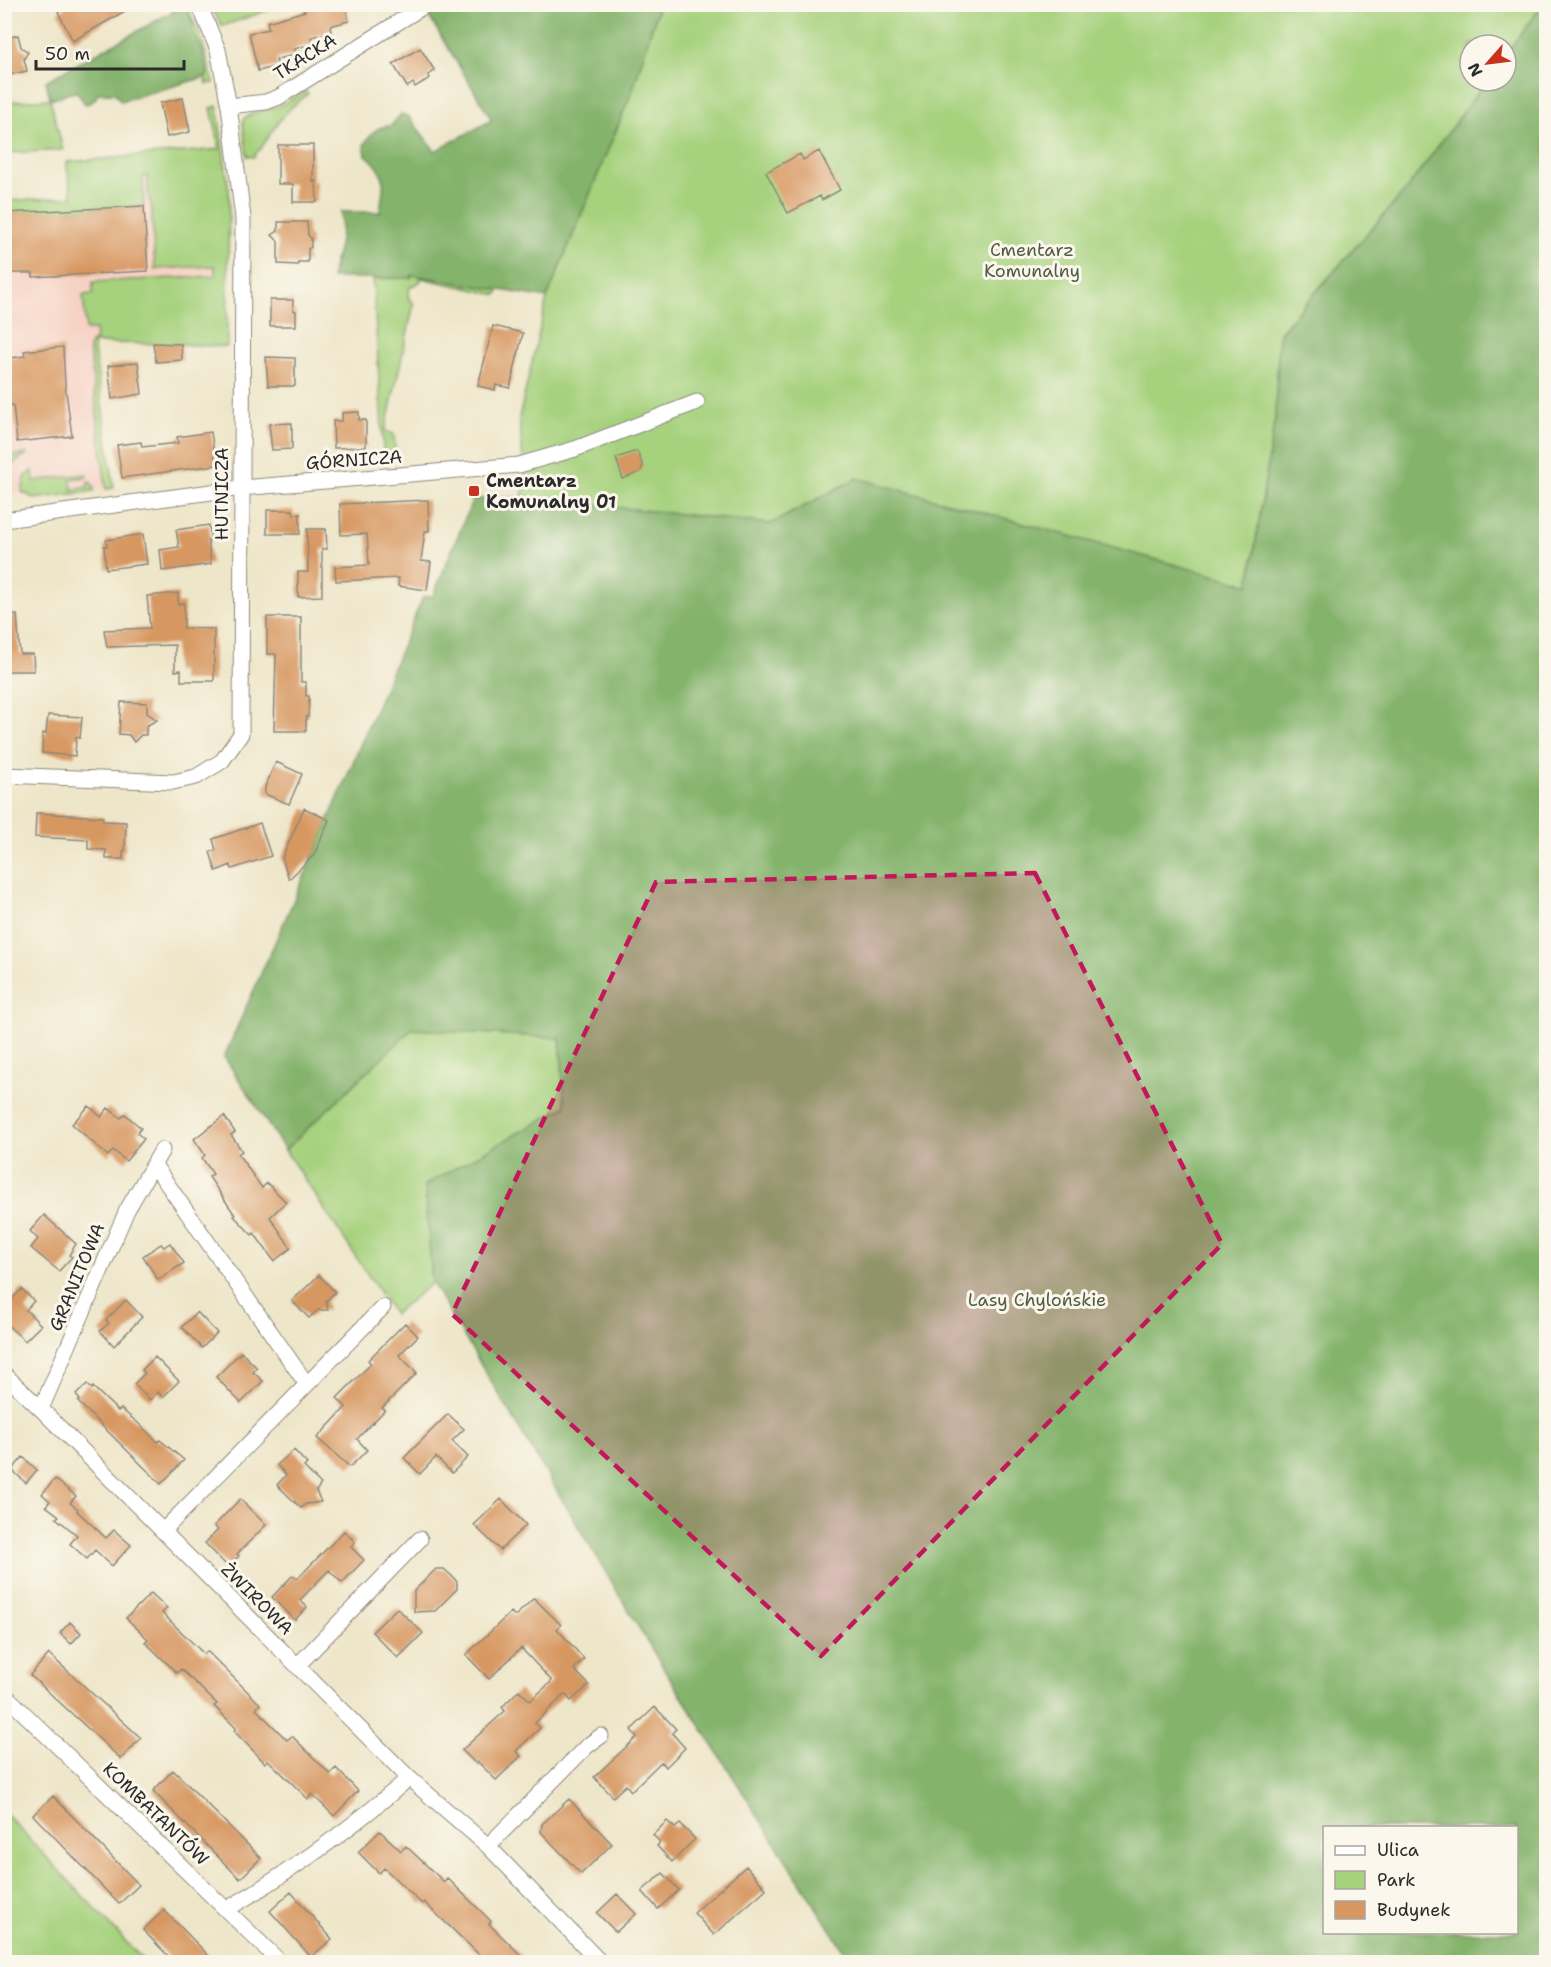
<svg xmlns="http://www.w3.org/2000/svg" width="1551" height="1967" font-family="'Shantell Sans',sans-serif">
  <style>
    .built { fill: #f6d2c4 }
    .green { fill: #a6d17d; stroke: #687e54; stroke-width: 1.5 }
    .forest { fill: #84b36c; stroke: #586f4c; stroke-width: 1.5; fill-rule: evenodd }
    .building { fill: #d79760 }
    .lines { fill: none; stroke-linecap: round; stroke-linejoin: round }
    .minor-casing { stroke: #8c887a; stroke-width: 17 }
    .minor { stroke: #fff; stroke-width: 15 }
    .marked { fill: #c2185b; fill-opacity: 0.2; stroke: #c2185b; stroke-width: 4.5; stroke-dasharray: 12 8; stroke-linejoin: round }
    .poi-dot { fill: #c8321e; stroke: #fbf7ec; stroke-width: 2 }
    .labels { text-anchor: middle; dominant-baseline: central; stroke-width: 6; stroke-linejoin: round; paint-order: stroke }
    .street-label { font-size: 18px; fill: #2b2b2b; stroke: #fbf7ec }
    .park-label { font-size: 18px; fill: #505d44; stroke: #fbf7ec }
    .poi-label { font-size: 18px; font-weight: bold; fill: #2b2b2b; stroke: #fbf7ec; text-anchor: start }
  </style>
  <rect width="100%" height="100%" fill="#fbf7ec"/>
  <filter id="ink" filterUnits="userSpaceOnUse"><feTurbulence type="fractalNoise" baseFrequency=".0167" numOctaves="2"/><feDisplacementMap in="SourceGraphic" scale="12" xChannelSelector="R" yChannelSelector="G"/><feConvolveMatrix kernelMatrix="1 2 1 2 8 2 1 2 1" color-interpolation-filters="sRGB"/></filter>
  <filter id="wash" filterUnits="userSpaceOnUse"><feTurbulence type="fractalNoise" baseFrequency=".008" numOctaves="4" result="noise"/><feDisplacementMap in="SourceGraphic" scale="24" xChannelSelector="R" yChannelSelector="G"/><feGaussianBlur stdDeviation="1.35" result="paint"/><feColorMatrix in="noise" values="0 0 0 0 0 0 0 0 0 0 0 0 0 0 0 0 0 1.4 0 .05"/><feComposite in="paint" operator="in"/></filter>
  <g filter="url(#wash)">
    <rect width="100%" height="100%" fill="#eee6c9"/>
    <!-- built -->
    <path class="built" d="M220 149 227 347 181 344 93 343 114 488 35 499 22 492 10 493 9 497 5 502V201L72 197 66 162Z"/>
    <!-- green -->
    <path class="green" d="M186 5 201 36 214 83 207 84 205 77 208 74 202 50 193 31V24L183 6Z
      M210 5H284L222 26Z
      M659 5H1542L1506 54V45H1470V81H1486L1406 190 1279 333 1275 418 1249 585 857 478 771 524 522 497 525 480 519 418 547 298 633 89Z
      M306 91 308 94C287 108 273 128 260 150H258L254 157 247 156 243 124 244 118 254 113 279 106Z
      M50 99 63 150 5 153V102Z
      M217 106 229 191 227 347 181 344 93 343 114 488 106 489 89 347 91 343 96 340 95 330H86L83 295 93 294V282L215 276V266L155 269 151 201 149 200 147 176H143L144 206 5 213V201L72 197 66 162 220 149 211 108Z
      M412 275 499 290 497 295 421 278 420 282 410 287 408 297 414 304 385 431 394 434 395 450 393 460 384 463 373 279 411 278Z
      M28 454C3 466 9 474 9 497L5 502V456Z
      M33 471 34 481 86 474 87 477 70 479 72 489 88 487V481H89L93 485 94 491 35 499 22 492 25 477Z
      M412 1029 560 1038 565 1107 425 1185 432 1283 394 1314 285 1150Z
      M4 1813H5L145 1962H5Z"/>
    <!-- forest -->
    <path class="forest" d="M443 5H659L633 89 547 298 412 275 411 278H332C332 269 335 262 337 253 341 239 342 226 341 212H380C383 184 390 175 366 155L364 145C371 133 376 126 391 126L401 114 409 117 435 151 492 120 428 15Z
      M1542 5H1546V1962H851L656 1656 432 1283 425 1185 565 1107 560 1038 412 1029 285 1150 224 1057 312 859 423 597 433 596 473 499 522 497 771 524 857 478 1249 585 1275 418 1279 334 1406 190 1486 81H1506V54ZM1324 1828H1516V1932H1324Z
      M183 6 189 13 193 24V31L202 50 208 74 205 77 121 101 115 93H98C95 100 93 103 85 104L77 92C67 92 60 98 50 99L46 81Z"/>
    <g id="blocks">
      <!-- building -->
      <path class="building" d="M71 4H137L73 41 58 12Z
        M303 4H345L349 21 330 26 331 32 311 37 313 44 294 49 296 55 276 59 278 66 258 71 249 33 269 29 267 22 305 11Z
        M18 35 21 47 28 52 24 59 27 71 4 76V39Z
        M420 48 435 71 428 75 430 78 415 87 413 83 407 87 393 64Z
        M183 98 190 132 167 137 160 103Z
        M278 145H313V182L316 181 317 202H293V184H278Z
        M819 151 840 190 822 200 820 196 788 213 766 172 800 154 803 160Z
        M144 206 148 271 33 277V273H4V213Z
        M278 222H307L308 235 311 238V247L308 249V262H298V265L278 264V241L272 235 278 231Z
        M270 300H293V310L296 311V326H270Z
        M493 326 523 333 510 388 496 385 495 390 478 386Z
        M153 343 181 344 182 360 156 362Z
        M63 347 65 384 72 436 17 442 13 405 4 406V359L25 356 24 351Z
        M266 357 295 358V386H268Z
        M138 362 142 394 112 399 108 366Z
        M359 412V420H366V447L334 448 333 421H342V413Z
        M292 423V449L272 450 269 424Z
        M211 432 216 465 122 478 117 445 141 442 142 447 178 443 177 437Z
        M637 451 643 466 640 472 623 479 616 458Z
        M428 500 429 531H425L421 561 431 562 427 590 398 586 399 578 336 581 335 567 369 565 367 534 341 535 340 504Z
        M267 510H293L294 515 300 514V534H267Z
        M209 525 211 541H208L211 564 162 571 160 550 179 547 176 530Z
        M307 529H326L327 549H322V596L298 597V572H308Z
        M143 534 147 564 106 569 104 546H107L106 540Z
        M178 593V604L184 603V628L214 629V681H181V670L175 671V645L107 647 104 630 150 628 147 596Z
        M4 615H17L20 654H33L34 671H4Z
        M267 617H301V682H306V696H309L308 717H306V731H274L276 654H267Z
        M121 702 147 703V713L157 720 146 726V735H141L134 742 129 735 119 734Z
        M48 715 82 717 80 738 76 737 75 756 42 753 43 733 46 734Z
        M276 762 302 774 289 804 265 794V787Z
        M304 808 329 820 314 855 289 879 282 858Z
        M36 813 103 817V821L126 822 125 851H123V859H106V850L88 849V840L35 837Z
        M260 823 271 856 232 869 231 865 216 871 210 852 216 850 213 839Z
        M89 1106 101 1117 108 1108 121 1118 125 1114 141 1128 137 1133 144 1139 126 1161 113 1150 108 1156 72 1124Z
        M224 1116 235 1132 231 1135 242 1151 238 1154 262 1188 267 1183 286 1202 270 1217 291 1248 274 1261 254 1233 252 1235 234 1216 235 1215 209 1177 213 1174 202 1158 205 1155 194 1139Z
        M44 1215 76 1244 69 1255 72 1257 59 1271 31 1248 38 1239 30 1231Z
        M170 1243 184 1263 158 1280 143 1256 161 1244 164 1247Z
        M319 1275 335 1292 326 1301 328 1310H318L309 1318 292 1301Z
        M22 1289 34 1301 26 1310 41 1325 25 1341 4 1322V1307Z
        M126 1300 142 1317 114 1346 100 1331 109 1323 106 1320Z
        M197 1312 217 1333 202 1348 182 1327Z
        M405 1323 418 1336 399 1355 417 1373 382 1408 385 1410 357 1439 367 1450 350 1467 317 1438 346 1407 337 1398 371 1364 368 1360Z
        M241 1352 257 1368 253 1372 263 1381 241 1403 216 1377Z
        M155 1357 179 1381 163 1397 158 1392 150 1400 134 1384 145 1373 142 1370Z
        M87 1384 92 1389 93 1387 118 1411 121 1409 138 1423 158 1442 160 1440 184 1460 161 1484 78 1402 80 1400 76 1395Z
        M448 1414 464 1429 452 1441 468 1457 452 1473 436 1457 420 1474 404 1458Z
        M294 1450 307 1464 304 1467 321 1484 316 1491 321 1502 306 1504 301 1508 277 1485 286 1475 277 1465Z
        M23 1457 37 1470 26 1483 12 1470Z
        M55 1479 76 1496 70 1503 78 1509 77 1511 106 1538 114 1530 131 1545 112 1566 95 1550 87 1559 70 1544 77 1535 56 1518 59 1516 46 1506 50 1501 42 1494Z
        M240 1499 266 1525 237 1554 239 1556 228 1567 205 1543 218 1530 214 1526Z
        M501 1499 526 1525 500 1550 474 1525Z
        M344 1531 355 1542 351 1547 364 1560 342 1583 329 1570 300 1600 307 1607 295 1620 272 1597 293 1575 297 1579Z
        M436 1569H444L453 1577 457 1582V1589L435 1611 414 1612V1591Z
        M151 1593 167 1608 162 1613 204 1654 207 1651 260 1704 256 1709 287 1740 292 1736 330 1774 336 1768 358 1791 334 1816 312 1794 308 1799 268 1760 265 1763 234 1731 236 1728 214 1706 217 1704 181 1669 177 1673 145 1642 148 1639 126 1618Z
        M534 1598 561 1625 557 1629 584 1659 574 1669 589 1685 571 1701 565 1694 535 1723 540 1728 516 1751 521 1756 496 1780 478 1762 476 1764 462 1750 505 1711 502 1707 519 1690 530 1701 552 1681 521 1648 489 1679 466 1655 511 1612 515 1616Z
        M397 1608 423 1633 398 1658 372 1632Z
        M70 1622 81 1633 71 1644 60 1633Z
        M49 1654 141 1738 121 1759 30 1675Z
        M655 1707 676 1729 672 1733 685 1748 666 1767 661 1762 631 1791 626 1785 613 1797 594 1777 637 1737 631 1730Z
        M173 1770 261 1858 240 1879 153 1791Z
        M53 1796 139 1885 119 1904 33 1815Z
        M569 1799 612 1844 581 1874 541 1832 542 1824Z
        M667 1821 675 1828 680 1824 695 1839 672 1862 657 1846 660 1842 653 1835Z
        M380 1831 401 1851 406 1846 444 1882 447 1878 491 1921 489 1924 528 1962H487L424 1902 422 1904 384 1868 379 1873 358 1852Z
        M746 1866 766 1889 714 1935 694 1913Z
        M663 1873 679 1890 658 1909 642 1891Z
        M291 1892 332 1939 311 1957 270 1911Z
        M617 1894 636 1914 616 1932 597 1913Z
        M164 1910 215 1962H174L143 1930Z"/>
    </g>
  </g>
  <g filter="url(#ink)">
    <use href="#blocks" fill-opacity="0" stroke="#8c887a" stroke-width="1.5"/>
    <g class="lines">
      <defs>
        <path id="minor" d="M229 106 266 102 279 97 427 4
          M4 520 241 488 519 465 575 449 697 402
          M4 775 173 782 196 777 222 761 241 734 243 218 229 106 218 50 199 4
          M154 1165 306 1383
          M4 1374 41 1409 409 1778 488 1846 600 1962
          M41 1409 127 1210 162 1150
          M163 1531 383 1307
          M297 1666 420 1539
          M4 1694 280 1962
          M488 1846 587 1746 601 1736
          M227 1909C292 1871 352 1828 409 1778"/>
      </defs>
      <!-- minor casing -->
      <use href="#minor" class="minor-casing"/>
      <!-- minor -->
      <use href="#minor" class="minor"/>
    </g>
  </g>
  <!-- marked area -->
  <path class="marked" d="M1035 873 1222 1244 821 1656 452 1314 656 882Z"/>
  <!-- markers -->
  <rect class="poi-dot" x="468" y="485" width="12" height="12" rx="3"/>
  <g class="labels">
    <!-- street labels -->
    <g class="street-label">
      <text transform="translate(305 57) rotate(-32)">TKACKA</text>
      <text transform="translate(354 460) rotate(-4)">GÓRNICZA</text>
      <text transform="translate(222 494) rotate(-90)">HUTNICZA</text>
      <text transform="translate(77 1277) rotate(-67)">GRANITOWA</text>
      <text transform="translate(257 1599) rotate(45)">ŻWIROWA</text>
      <text transform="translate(156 1814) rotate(44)">KOMBATANTÓW</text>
    </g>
    <!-- park labels -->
    <g class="park-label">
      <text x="1032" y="250">Cmentarz<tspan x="1032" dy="21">Komunalny</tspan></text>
      <text x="1037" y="1300">Lasy Chylońskie</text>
    </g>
    <!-- poi labels -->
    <g class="poi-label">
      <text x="486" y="481">Cmentarz<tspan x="486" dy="21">Komunalny 01</tspan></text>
    </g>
  </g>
  <!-- margin -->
  <rect width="1551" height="1967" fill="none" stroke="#fbf7ec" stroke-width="24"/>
  <!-- legend -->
  <rect x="1323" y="1826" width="195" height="108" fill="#fbf7ec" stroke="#a8a59f" stroke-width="1.5"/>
  <rect x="1335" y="1846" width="30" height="9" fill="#ffffff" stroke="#a8a59f" stroke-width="1.5"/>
  <text x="1377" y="1856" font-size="18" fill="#2b2b2b">Ulica</text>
  <rect x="1335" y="1871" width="30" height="18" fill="#a6d17d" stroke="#a8a59f" stroke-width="1.5"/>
  <text x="1377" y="1886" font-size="18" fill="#2b2b2b">Park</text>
  <rect x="1335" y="1901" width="30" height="18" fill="#d79760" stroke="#a8a59f" stroke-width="1.5"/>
  <text x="1377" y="1916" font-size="18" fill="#2b2b2b">Budynek</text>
  <!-- north arrow -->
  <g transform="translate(1488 63) rotate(242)"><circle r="28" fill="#fbf7ec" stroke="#a8a59f" stroke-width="1.5"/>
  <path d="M0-4.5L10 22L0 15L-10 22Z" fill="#c8321e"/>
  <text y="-9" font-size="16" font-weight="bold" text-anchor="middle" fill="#2b2b2b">N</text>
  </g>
  <!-- scale -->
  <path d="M36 60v9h148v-9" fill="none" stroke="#2b2b2b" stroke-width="3"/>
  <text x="45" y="60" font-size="18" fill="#2b2b2b" stroke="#fbf7ec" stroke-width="4.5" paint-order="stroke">50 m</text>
</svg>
